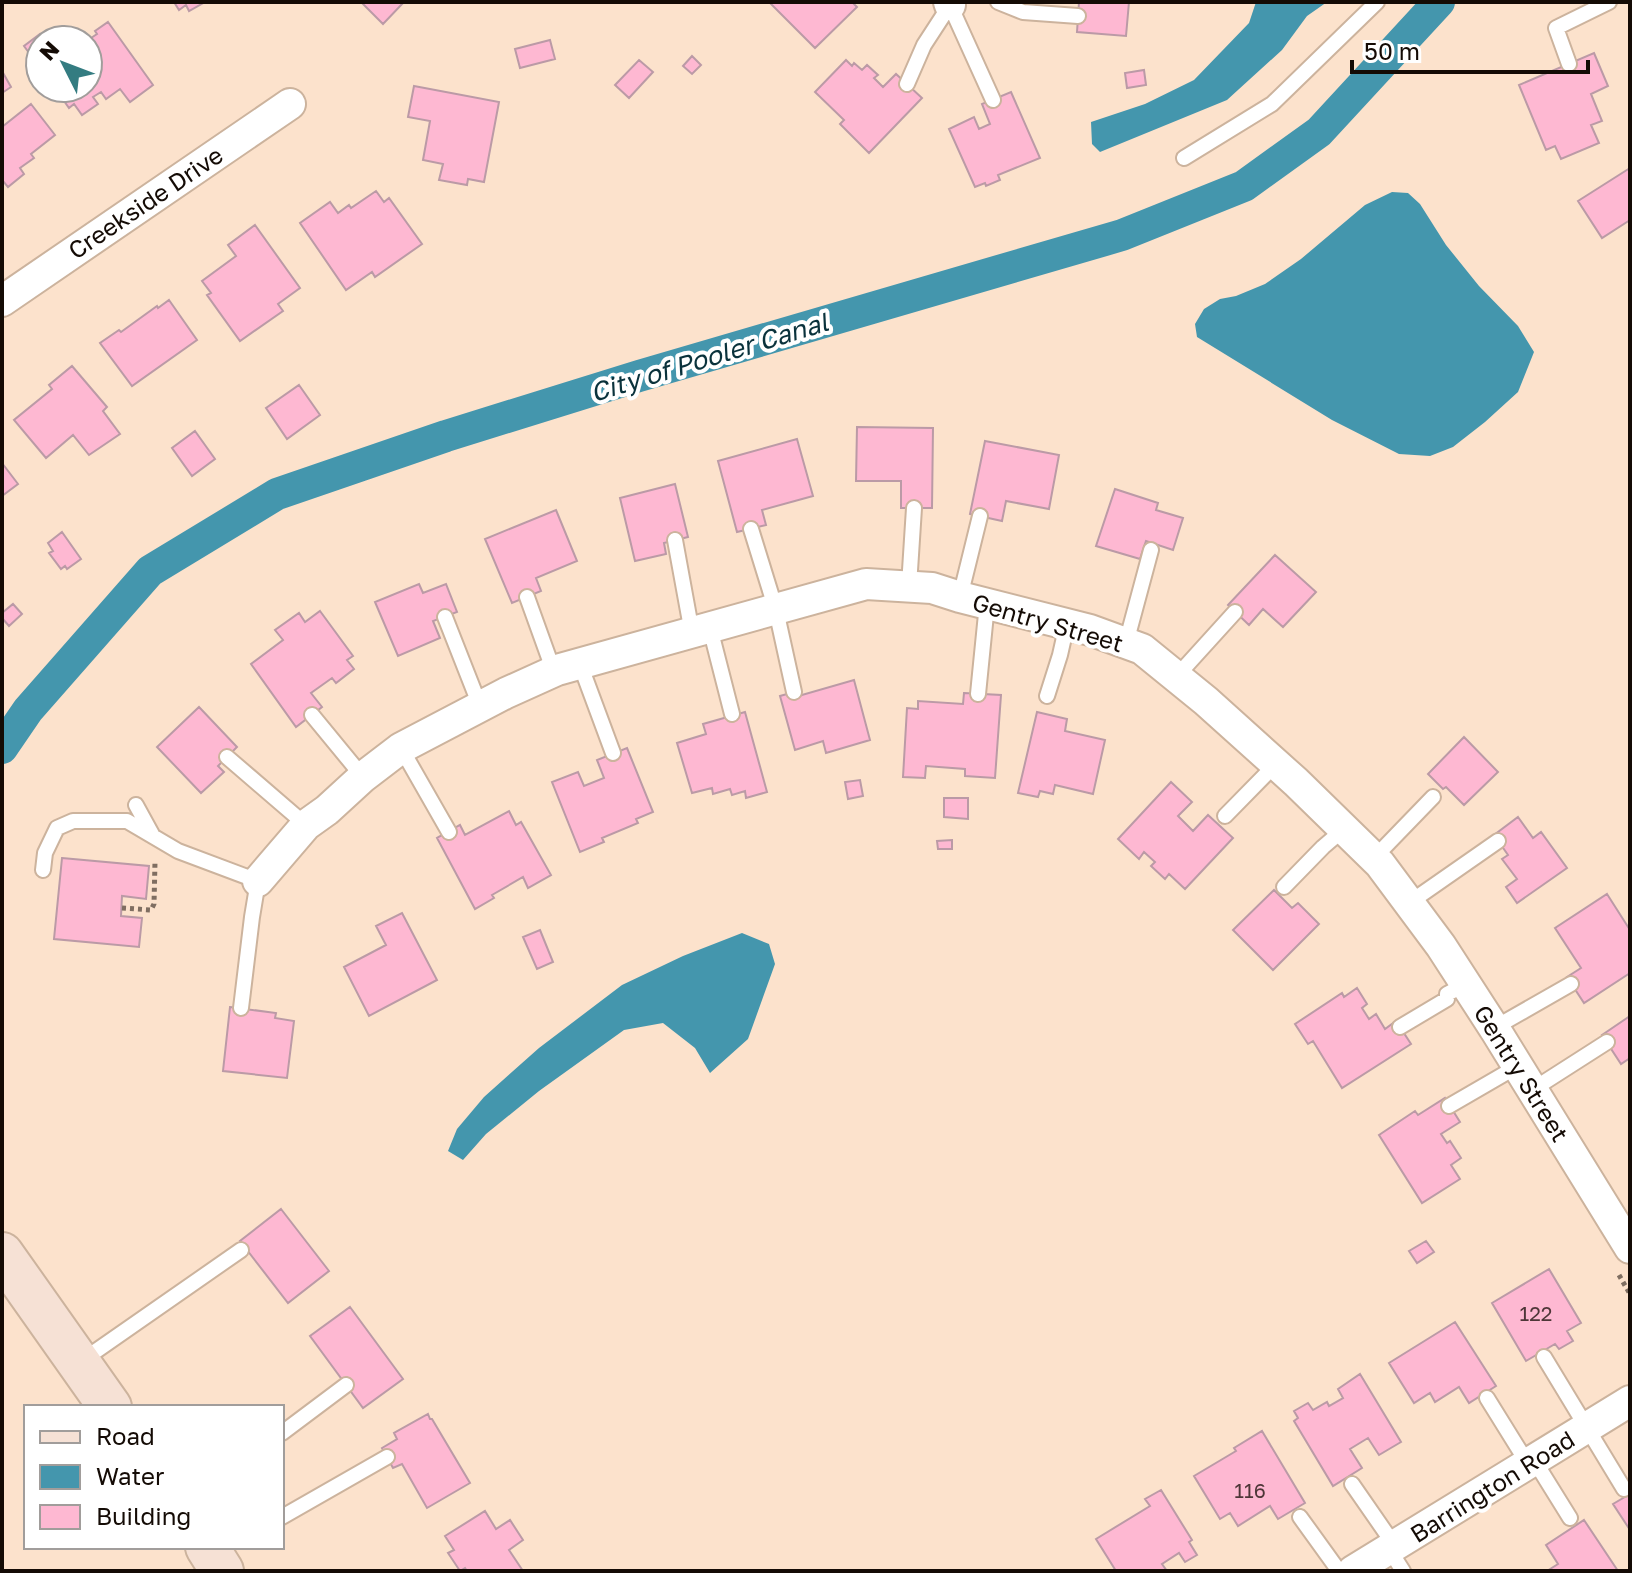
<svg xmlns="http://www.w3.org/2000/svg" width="1632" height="1573" font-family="'Golos Text',sans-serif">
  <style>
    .water { fill: #4496ad }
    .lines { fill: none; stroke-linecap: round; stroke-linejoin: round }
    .canal { stroke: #4496ad; stroke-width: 32 }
    .building { fill: #feb8d2; stroke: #bb9aa6; stroke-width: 2 }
    .lane-casing { stroke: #ccb39d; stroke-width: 18 }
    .street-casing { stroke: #ccb39d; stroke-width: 34 }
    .secondary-casing { stroke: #ccb39d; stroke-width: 46 }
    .path { stroke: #7f6e61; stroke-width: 5; stroke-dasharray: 4 4; stroke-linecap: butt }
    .lane { stroke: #fff; stroke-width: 14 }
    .street { stroke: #fff; stroke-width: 30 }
    .secondary { stroke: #f6e1d5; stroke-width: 42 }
    .labels { text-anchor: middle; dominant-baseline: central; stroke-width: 8; stroke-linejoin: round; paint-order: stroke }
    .number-label { font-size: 20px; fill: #4e3638 }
    .street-label { font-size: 24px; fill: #140b05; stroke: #fff }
    .water-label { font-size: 26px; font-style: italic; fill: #0a323c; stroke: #fff }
  </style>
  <rect width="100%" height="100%" fill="#fce2cc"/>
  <!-- water -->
  <path class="water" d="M1256 2H1327L1307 16 1282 50 1227 100 1100 152 1092 144 1091 122 1145 104 1194 80 1249 23Z
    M1392 192 1408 193 1420 204 1446 245 1479 286 1518 326 1534 352 1518 392 1485 422 1453 447 1430 456 1399 454 1332 420 1197 337 1195 324 1204 309 1220 299 1236 296 1265 284 1301 259 1365 205Z
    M742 933 769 944 775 964 748 1039 710 1073 695 1048 663 1023 624 1030 539 1091 486 1134 463 1160 448 1151 457 1129 484 1097 539 1048 622 985 683 956Z"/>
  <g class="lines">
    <!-- canal -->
    <path class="canal" d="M2 748 28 710 150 571 277 494 446 436 639 376 1122 235 1244 186 1319 132 1439 2"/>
  </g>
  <!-- building -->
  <path class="building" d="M174 2H205L189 11 186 5 179 10Z
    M361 2H404L383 24Z
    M769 2H852L857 7 815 48Z
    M1079 2H1129L1126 36 1077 32Z
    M108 22 153 85 130 102 120 89 106 99 101 92 93 97 98 104 82 115 74 104 69 108 55 88H88V40L97 34 95 31Z
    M40 34 44 40H40V68L24 46Z
    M550 40 555 59 520 68 515 49Z
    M1594 53 1608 86 1591 94 1602 121 1591 125 1599 143 1561 159 1555 146 1546 150 1519 85Z
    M692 56 701 65 692 74 683 66Z
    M639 60 653 72 629 98 615 85Z
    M846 60 852 66 854 63 862 70 867 65 878 75 874 78 883 87 896 74 922 98 869 153 840 124 844 120 815 92Z
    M1144 70 1146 85 1127 88 1125 73Z
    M2 71 11 87 2 93Z
    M414 86 499 102 484 182 468 179 467 185 439 180 443 164 423 160 430 121 408 117Z
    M1011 92 1040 158 998 175 1000 180 986 186 985 183 975 187 949 129 974 117 979 129 990 124 982 104Z
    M31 104 55 135 31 154 34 158 20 168 24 174 8 187 2 180V127Z
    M1630 168V220L1602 238 1578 201Z
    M376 191 384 202 389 198 422 244 375 277 372 272 346 290 300 223 330 202 338 213 349 205 351 208Z
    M255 225 300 288 278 304 283 311 240 341 207 295 211 293 202 281 236 256 228 245Z
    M169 300 197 340 132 386 100 343 119 330 121 332 157 306 158 308Z
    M72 366 107 407 103 411 120 434 89 455 73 435 46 458 14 420 52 389 49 385Z
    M299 385 320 415 287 439 266 408Z
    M857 427 933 428 932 508H901V481H856Z
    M195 431 215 459 192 476 172 448Z
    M797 439 813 496 762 510 766 525 737 532 718 461Z
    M985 441 1059 455 1049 509 1006 501 1002 521 970 514Z
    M2 463 18 484 2 496Z
    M675 484 688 537 664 543 666 554 635 561 620 498Z
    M1115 489 1158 503 1156 510 1183 518 1173 550 1146 541 1140 559 1096 546Z
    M556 510 577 561 536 578 541 591 512 603 485 539Z
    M62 532 81 559 67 569 65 566 61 569 49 553 53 551 48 543Z
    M1275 555 1316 592 1283 627 1263 609 1249 625 1228 605Z
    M419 584 423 593 446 584 457 612 433 621 440 638 398 656 375 602Z
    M13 604 22 614 9 626 2 618V613Z
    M320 611 353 656 347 660 354 669 336 683 332 678 311 693 322 707 296 727 251 664 283 640 275 630 299 613 305 622Z
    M854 680 870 740 826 753 823 741 795 750 780 696 794 692 795 697Z
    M964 693 1001 695 995 778 965 776V769L926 766 925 778 903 777 907 708 918 709V701L963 704Z
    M199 707 237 747 218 766 224 772 201 793 157 747Z
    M745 712 767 792 746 798 745 791 732 795 730 789 713 794 712 788 692 793 677 743 706 734 703 724Z
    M1037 712 1067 719 1065 731 1105 740 1093 794 1055 785 1053 794 1040 791 1038 797 1018 793Z
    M1464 737 1498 772 1464 805 1446 787 1443 789 1428 774Z
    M627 748 653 812 636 819 638 823 602 838 604 842 580 852 552 782 578 772 584 786 604 778 597 760Z
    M860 780 863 796 848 799 845 782Z
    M1171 782 1192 802 1178 816 1193 831 1208 815 1233 838 1185 889 1169 874 1165 879 1151 866 1155 862 1144 852 1139 859 1118 839Z
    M944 798H968V819L944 817Z
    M509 811 516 825 521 822 551 875 528 888 523 877 492 895 494 898 475 909 437 838 460 825 465 835Z
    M1518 817 1533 838 1541 832 1567 868 1517 903 1506 887 1517 879 1502 859 1508 855 1494 835Z
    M952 840V849H938L937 841Z
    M62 858 149 866 146 899 122 896 121 916 142 918 139 947 54 939Z
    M1274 890 1292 908 1298 903 1319 924 1273 970 1233 930Z
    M1607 894 1630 930V973L1584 1003 1567 977 1581 968 1555 928Z
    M402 913 437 980 369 1016 344 967 386 945 376 926Z
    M540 930 553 962 537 969 523 937Z
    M1357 988 1367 1004 1362 1008 1369 1019 1376 1014 1385 1029 1396 1021 1411 1044 1342 1088 1313 1041 1308 1044 1295 1024 1342 993 1344 997Z
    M230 1007 276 1013 275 1018 294 1021 287 1078 223 1071Z
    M1630 1016V1058L1621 1064 1602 1035Z
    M1445 1098 1460 1122 1441 1134 1447 1143 1450 1141 1461 1158 1451 1165 1460 1179 1422 1203 1379 1135 1415 1111 1418 1115Z
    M281 1209 329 1271 288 1303 240 1241Z
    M1426 1241 1434 1252 1417 1263 1409 1251Z
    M1549 1269 1581 1323 1567 1331 1573 1341 1559 1349 1555 1344 1526 1361 1492 1303Z
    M350 1307 403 1379 363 1408 310 1336Z
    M1455 1322 1496 1386 1469 1403 1459 1387 1435 1402 1430 1393 1414 1403 1389 1363Z
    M1360 1374 1401 1442 1379 1455 1368 1438 1350 1449 1362 1468 1333 1486 1294 1421 1298 1418 1294 1411 1308 1403 1313 1410 1327 1402 1329 1406 1343 1398 1338 1389Z
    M428 1414 430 1419H432L470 1483 427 1508 402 1464 393 1468 382 1448 397 1439 394 1433Z
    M1262 1431 1305 1503 1278 1519 1270 1506 1238 1526 1230 1513 1220 1519 1194 1476 1236 1451 1234 1448Z
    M1161 1490 1192 1540 1189 1542 1197 1555 1185 1562 1179 1553 1162 1564 1167 1571H1116L1096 1539 1150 1506 1145 1499Z
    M1630 1494V1530L1613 1504Z
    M485 1511 496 1529 510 1520 523 1540 509 1550 523 1571H467L465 1568 460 1571 448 1553 454 1550 445 1536Z
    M1584 1520 1618 1571H1547L1558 1564 1546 1545Z"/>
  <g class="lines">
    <defs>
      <path id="lane" d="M998 2 1023 12 1078 16
        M950 5 993 100
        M1569 64 1556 28 1609 2
        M907 84 924 45 950 5
        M1184 158 1272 104 1377 2
        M751 529 776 610 794 692
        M675 540 692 633
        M909 586 914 508
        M527 597 554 672
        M960 597 980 516
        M445 617 480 706
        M710 628 732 714
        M1126 643 1151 550
        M580 664 613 753
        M1176 677 1235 612
        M978 694 987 604
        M1047 696 1060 655 1067 624
        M312 715 363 777
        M401 748 449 832
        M227 757 306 825
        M136 805 153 836
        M1225 816 1276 764
        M1374 858 1433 797
        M43 870 45 853 57 828 73 821H127L178 851 258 881 252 917 241 1008
        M1284 887 1323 847 1344 829
        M1409 903 1498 841
        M1400 1027 1447 999V994L1466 984
        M1494 1028 1571 984
        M1532 1090 1607 1042
        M1449 1106 1518 1066
        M1544 1357 1624 1489
        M83 1360 241 1250
        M1487 1398 1528 1464
        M282 1433 346 1385
        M1534 1460 1570 1518
        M1352 1484 1395 1546
        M282 1517 387 1457
        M1300 1517 1339 1571
        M1389 1549 1403 1571"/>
      <path id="street" d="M949 2 950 5
        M2 301 290 104
        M258 881 306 825 327 810 363 777 401 748 506 693 557 670 866 584 932 588 960 597 1090 630 1142 649 1206 701 1296 782 1380 864 1441 946 1496 1031 1630 1248
        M1353 1571 1630 1401"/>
      <path id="secondary" d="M2 1254 110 1407
        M207 1547 222 1571"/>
    </defs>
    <!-- lane casing -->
    <use href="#lane" class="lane-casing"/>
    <!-- street casing -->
    <use href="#street" class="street-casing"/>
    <!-- secondary casing -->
    <use href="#secondary" class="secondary-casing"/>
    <!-- path -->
    <path class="path" d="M122 908 151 910 154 904 155 862
      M1619 1275 1630 1294"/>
    <!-- lane -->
    <use href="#lane" class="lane"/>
    <!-- street -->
    <use href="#street" class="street"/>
    <!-- secondary -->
    <use href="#secondary" class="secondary"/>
  </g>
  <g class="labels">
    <!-- number labels -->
    <g class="number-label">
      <text x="1536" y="1313">122</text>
      <text x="1250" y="1490">116</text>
    </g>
    <!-- street labels -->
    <g class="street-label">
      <text transform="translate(145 202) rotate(-34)">Creekside Drive</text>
      <text transform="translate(1048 622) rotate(16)">Gentry Street</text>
      <text transform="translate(1522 1073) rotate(58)">Gentry Street</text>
      <text transform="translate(1492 1486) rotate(-32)">Barrington Road</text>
    </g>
    <!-- water labels -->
    <g class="water-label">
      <text transform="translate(709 357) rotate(-17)">City of Pooler Canal</text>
    </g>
  </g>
  <!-- border -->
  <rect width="1632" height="1573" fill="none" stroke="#140b05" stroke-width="8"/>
  <!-- legend -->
  <rect x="24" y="1405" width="260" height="144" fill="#ffffff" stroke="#a19d9b" stroke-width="2"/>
  <rect x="40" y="1431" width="40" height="12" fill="#f6e1d5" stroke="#a19d9b" stroke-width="2"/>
  <text x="96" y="1445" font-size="24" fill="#140b05">Road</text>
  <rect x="40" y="1465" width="40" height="24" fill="#4496ad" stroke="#a19d9b" stroke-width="2"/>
  <text x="96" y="1485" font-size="24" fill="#140b05">Water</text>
  <rect x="40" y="1505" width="40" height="24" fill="#feb8d2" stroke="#a19d9b" stroke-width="2"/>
  <text x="96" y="1525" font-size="24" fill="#140b05">Building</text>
  <!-- north arrow -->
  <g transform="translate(64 64) rotate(312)"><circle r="38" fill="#ffffff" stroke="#a19d9b" stroke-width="2"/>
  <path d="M0-6L14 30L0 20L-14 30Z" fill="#347c81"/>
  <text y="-12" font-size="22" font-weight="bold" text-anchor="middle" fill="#140b05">N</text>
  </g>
  <!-- scale -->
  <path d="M1352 60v12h236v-12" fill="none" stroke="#140b05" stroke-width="4"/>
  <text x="1364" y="60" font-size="24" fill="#140b05" stroke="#ffffff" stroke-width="6" paint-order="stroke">50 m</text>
</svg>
